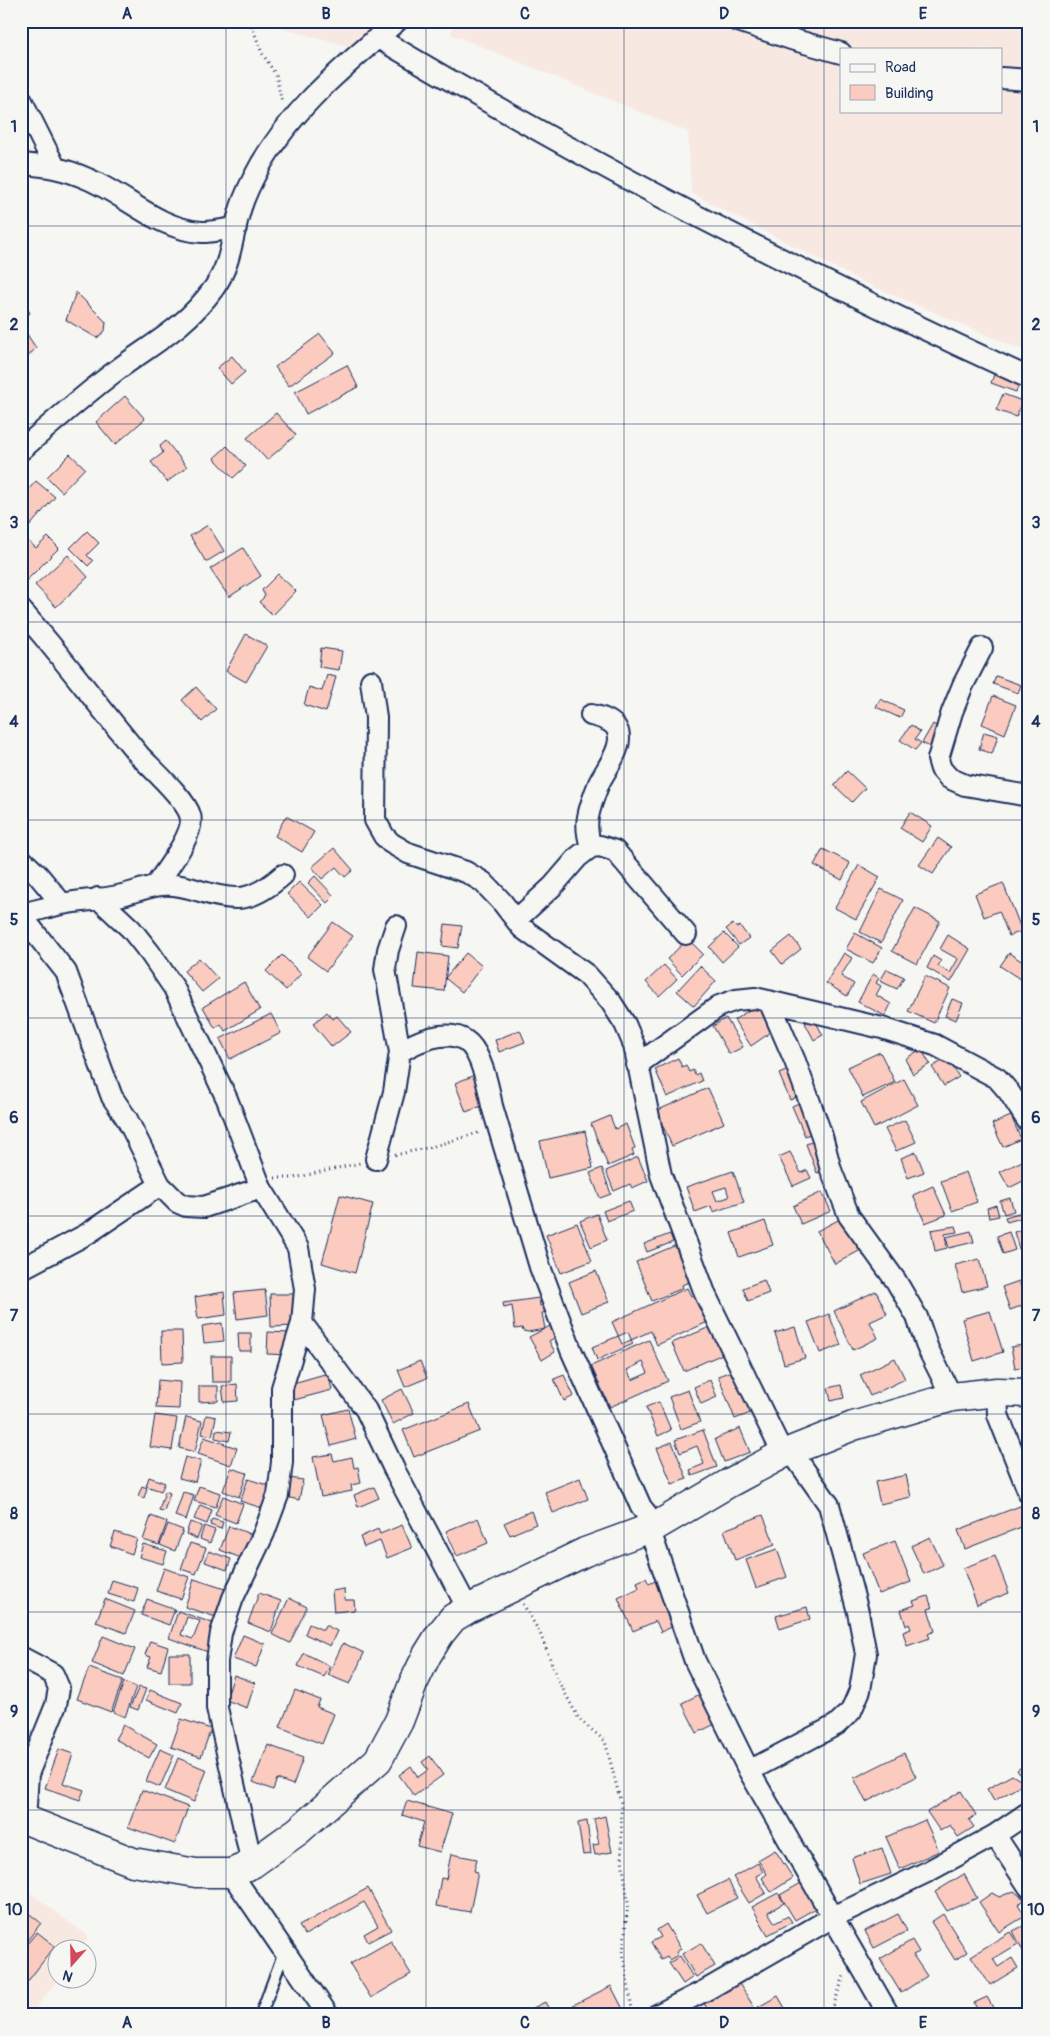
<svg xmlns="http://www.w3.org/2000/svg" width="1050" height="2036" font-family="Pangolin,sans-serif">
  <style>
    .built { fill: #f7e9e2; fill-rule: evenodd }
    .building { fill: #facbbe; stroke: #1b2f5e; fill-rule: evenodd }
    .lines { fill: none; stroke-linecap: round; stroke-linejoin: round }
    .lane-casing { stroke: #1b2f5e; stroke-width: 14 }
    .street-casing { stroke: #1b2f5e; stroke-width: 24 }
    .secondary-casing { stroke: #1b2f5e; stroke-width: 31 }
    .path { stroke: #1b2f5e; stroke-width: 3; stroke-dasharray: 1 4; stroke-linecap: butt }
    .lane { stroke: #f6f6f2; stroke-width: 10 }
    .street { stroke: #f6f6f2; stroke-width: 20 }
    .secondary { stroke: #f6f6f2; stroke-width: 28 }
    .grid { fill: none; stroke: #1b2f5e; stroke-width: 1; stroke-opacity: 0.55 }
    .neatline { fill: none; stroke: #1b2f5e; stroke-width: 2 }
    .grid-label { font-size: 16px; text-anchor: middle; font-weight: bold; fill: #1b2f5e }
  </style>
  <rect width="100%" height="100%" fill="#f6f6f2"/>
  <filter id="ink" filterUnits="userSpaceOnUse"><feTurbulence type="fractalNoise" baseFrequency=".02" numOctaves="2"/><feDisplacementMap in="SourceGraphic" scale="10" xChannelSelector="R" yChannelSelector="G"/><feConvolveMatrix kernelMatrix="1 2 1 2 8 2 1 2 1" color-interpolation-filters="sRGB"/></filter>
  <g filter="url(#ink)">
    <!-- built -->
    <path class="built" d="M254 21H395L360 49Z
      M455 21H1029V353L861 281 691 193 688 132 451 34ZM841 49H1001V111H841Z
      M21 1886 89 1937 81 1948H58V1979L31 2015H21Z"/>
    <!-- building -->
    <path class="building" d="M76 292 106 322 105 331 97 338 66 320Z
      M24 303 30 313 21 321V305Z
      M21 325 36 348 22 363 21 362Z
      M320 334 335 353 289 386 275 367Z
      M232 356 245 372 231 384 217 368Z
      M347 365 358 387 306 414 295 392Z
      M996 369 1021 378 1016 392 991 383Z
      M1003 394 1022 401 1016 417 996 410Z
      M125 396 145 419 115 445 96 422Z
      M1029 400V436L1022 435Z
      M276 413 296 435 267 460 247 438Z
      M166 441 187 467 167 482 151 462 163 453 160 446Z
      M227 446 246 466 233 478 214 458Z
      M70 454 85 468 62 492 47 477Z
      M36 481 55 497 28 528 21 522V498Z
      M208 525 224 551 206 562 190 536Z
      M87 531 99 543 87 555 93 561 88 566 70 548Z
      M48 537 59 548 27 580 21 574V544L26 539 36 548Z
      M243 548 261 576 229 597 210 569Z
      M68 555 88 577 56 607 35 585Z
      M278 574 296 591 273 615 259 602 265 596 262 590Z
      M246 634 267 646 246 682 226 671Z
      M321 648 342 651 339 670 319 667Z
      M327 675 336 677 326 712 304 705 309 687 322 691Z
      M996 676 1021 685 1018 693 993 684Z
      M196 687 216 709 202 722 182 700Z
      M993 696 1016 705 1005 734 982 724Z
      M880 699 904 710 900 718 876 707Z
      M933 724 944 731 934 749 922 743Z
      M911 725 920 732 915 739 921 743 915 750 900 740Z
      M984 732 998 736 992 754 979 749Z
      M847 771 865 788 852 802 834 785Z
      M910 812 932 826 922 842 900 828Z
      M286 816 314 832 302 852 275 836Z
      M938 838 951 847 933 874 919 865Z
      M334 848 353 870 345 877 336 867 322 879 312 867Z
      M823 849 850 863 842 880 814 865Z
      M859 865 880 877 856 919 835 908Z
      M315 876 334 896 327 903 308 883Z
      M299 882 323 905 311 917 287 894Z
      M1003 883 1022 931 1009 936 999 911 984 917 975 894Z
      M881 889 903 900 881 943 860 932Z
      M915 908 940 921 917 964 892 951Z
      M333 922 353 936 326 971 307 957Z
      M445 924 462 926 458 948 442 946Z
      M733 924 737 928 740 926 749 938 739 945 726 929Z
      M724 933 738 947 722 962 709 947Z
      M855 933 882 948 873 963 846 949Z
      M948 935 970 949 951 982 927 968 933 956 941 961 938 966 950 973 958 959 940 949Z
      M791 936 801 949 782 964 772 951Z
      M688 939 703 954 682 975 667 959Z
      M418 952 448 956 444 991 414 988Z
      M466 953 482 966 462 992 445 978Z
      M844 953 852 958 841 976 854 984 847 996 826 983Z
      M1009 953 1029 966V972L1023 981 1000 966Z
      M282 955 301 974 286 990 266 971Z
      M199 958 218 979 202 992 184 971Z
      M664 965 677 979 659 996 646 982Z
      M700 966 716 981 694 1006 677 991Z
      M887 969 904 977 897 989 880 981Z
      M873 974 879 978 876 983 881 986 876 995 891 1004 885 1016 858 1002Z
      M925 976 950 988 934 1023 908 1011Z
      M244 982 260 1010 225 1031 221 1024 215 1028 203 1007Z
      M952 999 963 1003 956 1020 945 1016Z
      M760 1003 777 1028 751 1046 734 1020Z
      M327 1012 333 1019 337 1016 351 1032 332 1047 313 1024Z
      M271 1014 281 1033 230 1059 220 1039Z
      M726 1018 743 1047 729 1054 713 1026Z
      M814 1019 823 1035 814 1040 805 1023Z
      M520 1030 525 1042 499 1052 495 1040Z
      M921 1049 930 1064 913 1074 905 1059Z
      M880 1052 895 1082 863 1097 848 1067Z
      M678 1058 682 1067 686 1065 689 1072 693 1070 695 1075 699 1073 702 1081 667 1097 655 1069Z
      M947 1058 959 1077 944 1086 932 1067Z
      M802 1064 813 1090 790 1100 779 1074Z
      M475 1075 487 1104 466 1112 455 1083Z
      M904 1079 918 1105 874 1128 861 1102Z
      M708 1088 724 1123 672 1146 656 1111Z
      M815 1096 828 1126 805 1136 792 1106Z
      M610 1116 615 1129 626 1124 635 1148 632 1150 634 1155 608 1166 591 1124Z
      M1011 1116 1021 1139 1003 1147 992 1124Z
      M905 1120 916 1142 896 1151 885 1129Z
      M585 1131 593 1168 548 1178 540 1141Z
      M830 1135 841 1164 817 1173 806 1144Z
      M790 1152 801 1173 807 1170 811 1178 793 1186 779 1157Z
      M916 1152 924 1172 908 1178 901 1158Z
      M638 1157 648 1181 632 1188 630 1184 614 1191 606 1171Z
      M1024 1160 1029 1169V1178L1009 1188 1000 1172Z
      M602 1168 611 1194 600 1198 590 1173Z
      M733 1171 744 1202 713 1212 711 1206 695 1212 686 1187ZM726 1187 729 1197 717 1201 713 1191Z
      M966 1172 977 1202 952 1211 941 1181Z
      M933 1186 946 1215 925 1223 913 1195Z
      M822 1192 831 1211 801 1224 793 1206Z
      M340 1195 373 1204 355 1273 322 1263Z
      M1010 1198 1014 1211 1004 1214 1000 1201Z
      M629 1201 633 1211 607 1221 603 1211Z
      M996 1205 999 1216 989 1218 987 1208Z
      M1022 1212 1024 1217 1007 1222 1005 1217Z
      M597 1214 607 1240 591 1247 580 1221Z
      M844 1217 861 1250 835 1264 817 1231Z
      M765 1221 773 1245 739 1257 731 1233Z
      M577 1223 592 1261 561 1273 546 1235Z
      M955 1226 957 1232 945 1234 947 1248 935 1251 931 1230Z
      M1024 1229 1029 1246 1019 1249 1014 1232Z
      M971 1231 974 1242 949 1248 946 1237Z
      M1009 1232 1015 1250 1003 1254 997 1236Z
      M670 1234 673 1242 647 1252 644 1244Z
      M691 1239 702 1276 682 1285 683 1288 652 1301 636 1262Z
      M979 1259 987 1286 962 1292 955 1265Z
      M596 1271 609 1302 581 1313 569 1282Z
      M764 1280 769 1293 748 1301 743 1288Z
      M1019 1281 1027 1304 1010 1310 1002 1287Z
      M687 1288 691 1296 708 1288 721 1316 657 1345 651 1331 622 1344 612 1322Z
      M265 1290 268 1315 237 1319 234 1293Z
      M876 1291 887 1314 870 1322 878 1338 853 1350 834 1311Z
      M224 1292 226 1315 198 1319 195 1297Z
      M270 1294H294V1326L271 1327Z
      M539 1298 540 1306 546 1305 547 1312 542 1313 545 1329 528 1332 523 1331 522 1328 515 1329 512 1306 504 1308 503 1303Z
      M990 1311 1003 1352 974 1361 962 1319Z
      M829 1314 841 1345 820 1353 808 1322Z
      M724 1321 736 1348 684 1371 672 1343Z
      M222 1323 224 1341 204 1343 202 1326Z
      M550 1326 556 1337 549 1341 555 1352 542 1360 529 1337Z
      M795 1327 805 1358 784 1364 775 1333Z
      M161 1331H182L183 1362 162 1363Z
      M268 1332 290 1333 289 1355 267 1354Z
      M628 1332 633 1344 597 1360 592 1347Z
      M238 1333H251V1351H239Z
      M649 1340 668 1381 610 1407 591 1366ZM643 1362 648 1373 632 1380 627 1370Z
      M1029 1344V1366L1015 1368 1011 1347Z
      M211 1356H231V1382H212Z
      M895 1358 905 1379 870 1396 860 1375Z
      M420 1361 427 1378 405 1387 398 1370Z
      M742 1367 758 1410 735 1419 718 1376Z
      M328 1373 332 1390 294 1400 290 1384Z
      M564 1375 574 1396 564 1401 554 1379Z
      M158 1380 180 1382 179 1409 156 1408Z
      M710 1380 717 1397 701 1404 694 1387Z
      M237 1384 238 1401 224 1402 222 1386Z
      M841 1385 844 1398 831 1401 828 1388Z
      M199 1386H218V1401L199 1402Z
      M402 1389 414 1413 393 1424 381 1400Z
      M688 1390 700 1422 681 1429 669 1397Z
      M659 1402 671 1430 658 1436 646 1407Z
      M469 1404 480 1431 414 1457 403 1430Z
      M348 1409 356 1439 331 1446 323 1415Z
      M155 1415 177 1418 172 1450 150 1447Z
      M206 1415 216 1417 212 1436 202 1434Z
      M186 1417 202 1421 195 1452 179 1448Z
      M740 1428 750 1452 724 1462 715 1439Z
      M216 1430 231 1432 229 1441 215 1438Z
      M703 1430 717 1467 692 1476 690 1470 704 1464 697 1446 680 1453 675 1440Z
      M204 1437 237 1448 231 1465 198 1454Z
      M672 1442 687 1479 672 1484 657 1448Z
      M332 1454 334 1461 352 1457 354 1468 358 1467 361 1483 351 1485 352 1491 321 1497 313 1457Z
      M185 1457 201 1461 195 1482 179 1478Z
      M231 1468 247 1473 239 1497 223 1491Z
      M906 1475 911 1497 880 1504 875 1482Z
      M149 1477 165 1483 161 1491 146 1486Z
      M289 1478 303 1480 299 1500 286 1497Z
      M580 1478 588 1499 553 1513 545 1492Z
      M248 1479 270 1486 262 1508 240 1501Z
      M142 1486 147 1488 144 1498 138 1496Z
      M199 1486 220 1493 216 1507 194 1501Z
      M374 1487 379 1498 358 1507 354 1495Z
      M165 1491 170 1493 164 1511 159 1510Z
      M183 1492 194 1495 186 1520 175 1516Z
      M223 1496 243 1504 236 1523 215 1515Z
      M1025 1504 1029 1514V1524L965 1549 958 1530Z
      M200 1505 212 1510 207 1524 194 1519Z
      M531 1511 536 1524 510 1535 504 1523Z
      M763 1515 775 1545 735 1560 724 1530Z
      M151 1516 167 1522 159 1545 143 1540Z
      M478 1518 488 1543 457 1556 446 1531Z
      M212 1519 223 1522 221 1529 210 1525Z
      M190 1522 202 1526 197 1539 186 1534Z
      M168 1524 183 1530 175 1551 160 1545Z
      M402 1525 412 1548 387 1558 380 1541 364 1547 360 1537 378 1529 380 1534Z
      M204 1526 215 1530 210 1543 200 1539Z
      M229 1526 253 1535 244 1559 220 1550Z
      M115 1532 137 1539 132 1554 110 1546Z
      M930 1537 943 1565 924 1574 911 1546Z
      M895 1541 911 1582 879 1594 863 1553Z
      M190 1543 206 1548 196 1574 181 1569Z
      M143 1544 167 1551 163 1564 139 1557Z
      M777 1549 787 1577 756 1588 746 1560Z
      M209 1551 231 1559 227 1570 205 1562Z
      M995 1556 1009 1593 977 1605 963 1568Z
      M164 1568 189 1577 181 1599 156 1591Z
      M646 1578 649 1584 655 1581 676 1625 661 1632 656 1621 633 1631 618 1598 639 1588 637 1582Z
      M194 1579 225 1589 216 1617 185 1607Z
      M112 1580 138 1588 134 1602 108 1594Z
      M344 1589 345 1600H354L355 1610 334 1612 332 1591Z
      M259 1593 281 1601 271 1632 248 1623Z
      M928 1596 932 1608 928 1609 935 1631 928 1634 930 1638 907 1646 903 1632 911 1629 909 1624 906 1626 901 1610 915 1605 913 1601Z
      M289 1598 307 1607 290 1643 272 1634Z
      M105 1599 135 1611 126 1633 96 1622Z
      M147 1599 175 1609 169 1625 141 1615Z
      M807 1607 810 1619 780 1629 776 1616Z
      M178 1611 218 1625 208 1652 169 1638ZM187 1617 200 1621 193 1639 181 1635Z
      M309 1624 323 1630 325 1625 337 1631 330 1646 305 1634Z
      M243 1635 265 1644 256 1667 233 1659Z
      M103 1636 135 1649 124 1676 92 1663Z
      M150 1641 168 1647 161 1671 147 1667 151 1657 145 1655Z
      M343 1643 364 1653 350 1684 328 1675Z
      M304 1653 330 1666 324 1677 298 1666Z
      M169 1654H190V1683H169Z
      M89 1668 123 1680 111 1712 77 1699Z
      M234 1675 255 1683 247 1708 226 1700Z
      M124 1682 136 1687 125 1717 113 1712Z
      M139 1687 146 1689 138 1710 130 1707Z
      M150 1690 182 1703 178 1713 146 1700Z
      M295 1690 320 1700 317 1707 334 1714 322 1744 280 1727Z
      M700 1694 715 1724 697 1733 682 1703Z
      M181 1719 211 1729 201 1757 171 1747Z
      M123 1725 157 1744 149 1758 115 1739Z
      M268 1745 303 1758 293 1785 277 1779 273 1790 253 1782Z
      M59 1749 73 1754 63 1783 84 1790 80 1800 45 1788Z
      M160 1749 174 1755 160 1787 146 1781Z
      M904 1753 916 1777 866 1802 854 1778Z
      M430 1756 443 1775 414 1796 399 1775 411 1766 418 1777 428 1770 422 1762Z
      M178 1758 207 1770 194 1802 165 1790Z
      M1029 1762V1788L1017 1770Z
      M1012 1775 1025 1783 994 1801 987 1789Z
      M142 1790 188 1807 175 1844 128 1827Z
      M961 1791 976 1815 969 1820 974 1827 958 1837 950 1825 940 1831 927 1812Z
      M407 1801 452 1814 440 1852 417 1846 424 1822 402 1815Z
      M605 1816 612 1852 595 1855 593 1845 599 1844 594 1819Z
      M925 1820 939 1851 900 1869 886 1837Z
      M587 1821 591 1854 583 1855 578 1823Z
      M1029 1838V1855L1021 1843Z
      M882 1848 891 1874 860 1884 852 1858Z
      M775 1850 793 1878 771 1892 762 1878 767 1874 758 1860Z
      M451 1854 477 1859 474 1871 478 1872 470 1912 436 1906 441 1878 446 1879Z
      M758 1863 763 1872 756 1876 766 1893 749 1903 733 1877Z
      M964 1874 977 1898 947 1911 935 1892Z
      M728 1880 737 1898 707 1913 697 1895Z
      M801 1883 816 1908 795 1920 780 1895Z
      M368 1888 391 1930 368 1942 364 1934 378 1926 364 1902 305 1935 299 1926Z
      M1014 1891 1025 1900 1018 1904 1025 1916 999 1932 979 1902 992 1893 999 1897Z
      M778 1893 784 1903 768 1912 775 1923 788 1916 792 1922 768 1935 752 1907Z
      M21 1907 41 1923 26 1942 21 1938Z
      M898 1914 907 1931 874 1948 865 1931Z
      M943 1914 967 1952 955 1960 931 1922Z
      M1029 1923V1963L1013 1931Z
      M666 1924 681 1949 676 1952 678 1955 669 1960 667 1957 661 1960 651 1942 661 1937 657 1930Z
      M37 1932 55 1946 21 1990V1951Z
      M1010 1932 1018 1944 993 1959 998 1967 1012 1958 1018 1968 990 1985 971 1956Z
      M912 1940 919 1952 913 1955 927 1976 901 1993 880 1959Z
      M391 1941 411 1974 371 1998 350 1964Z
      M701 1943 715 1966 696 1977 682 1954Z
      M680 1956 693 1977 683 1984 669 1963Z
      M736 1979 754 2007 742 2015 733 2012 732 2015H711L702 2000Z
      M611 1986 625 2013 607 2015 606 2012 601 2015H578L573 2005Z
      M778 1996 789 2015H762L758 2007Z
      M987 1997 997 2015H980L974 2003Z
      M545 2002 552 2015H536L533 2008Z
      M693 2007 698 2015H681Z"/>
    <g class="lines">
      <defs>
        <path id="lane" d="M262 2015V2011L284 1952"/>
        <path id="street" d="M738 21 791 39 841 53
          M378 38C588 163 806 276 1029 378
          M1001 78 1029 80
          M21 99 55 167
          M21 164C48 166 63 168 88 179 126 195 159 230 202 232 213 232 225 229 236 228
          M21 450C52 423 84 395 117 370 155 342 185 328 214 288 231 264 231 241 239 214 242 202 248 189 253 179 285 114 343 67 397 21
          M21 610C62 656 99 707 139 755 152 769 185 798 190 815 196 833 166 870 156 885
          M982 648 963 685 952 712 938 759 941 769 949 778 965 785 1029 796
          M371 681 376 718 375 820 384 836 391 843 408 853 466 872 483 882 502 902 522 928 587 975 611 1002 625 1024 634 1045 661 1175 683 1234 706 1296 783 1454
          M591 847C588 837 586 827 588 817 590 806 595 793 599 783 606 768 628 743 615 726 609 719 599 717 591 715
          M21 859 38 875 62 904
          M98 898 131 929 150 953 174 988 227 1099 261 1188 298 1248 305 1289 302 1323 282 1388V1462L278 1495 264 1533 233 1598 221 1633 217 1661V1708L252 1864
          M21 914C35 911 48 907 62 904 82 900 103 900 122 895 136 892 148 886 162 885 176 884 187 887 200 891 238 903 253 901 283 875
          M21 915 66 972 112 1097 127 1119 160 1185 177 1202 186 1206 204 1207 261 1188
          M516 920 553 886 578 857 591 847 600 846 615 851 686 934
          M769 1001 795 1061 822 1136 831 1170 849 1216 896 1281 917 1317 928 1349 952 1397
          M400 1052C416 1041 448 1028 466 1041 481 1051 489 1089 492 1106L540 1267 571 1350 641 1507 656 1526
          M637 1065 719 1006 736 1000 755 998 882 1028 935 1045 997 1078 1009 1092 1029 1123
          M376 1159 394 1092 400 1052 385 969 388 950 396 926
          M21 1269 87 1234 160 1185
          M302 1323 366 1410 394 1469 468 1609
          M997 1392 998 1415 1029 1493
          M649 1528 695 1661 749 1771 889 2015
          M21 1657 53 1674 59 1688 56 1705 28 1774 25 1820
          M749 1771 836 1725 851 1711 860 1690 866 1654 858 1612 829 1505 791 1451
          M995 1835 1029 1887
          M231 1873 328 2015
          M657 2015 708 1989 833 1917 927 1872 995 1835 1029 1812"/>
        <path id="secondary" d="M21 1818 133 1862 196 1873H231L252 1864 298 1831 378 1760 399 1721 413 1684 427 1655 440 1634 453 1618 468 1609 585 1552 656 1526 729 1483 783 1454 853 1426 952 1397 997 1392 1029 1393"/>
      </defs>
      <!-- lane casing -->
      <use href="#lane" class="lane-casing"/>
      <!-- street casing -->
      <use href="#street" class="street-casing"/>
      <!-- secondary casing -->
      <use href="#secondary" class="secondary-casing"/>
      <!-- path -->
      <path class="path" d="M250 21 262 53 276 75 282 104
        M395 1155 431 1147 481 1132
        M275 1178H294L360 1163
        M523 1604 540 1633 559 1682 579 1719 605 1741 621 1803 622 1859 628 1903 623 1953 633 2015
        M830 2015 845 1973"/>
      <!-- lane -->
      <use href="#lane" class="lane"/>
      <!-- street -->
      <use href="#street" class="street"/>
      <!-- secondary -->
      <use href="#secondary" class="secondary"/>
    </g>
  </g>
  <!-- grid -->
  <path class="grid" d="M226 21V2015M426 21V2015M624 21V2015M824 21V2015M21 226H1029M21 424H1029M21 622H1029M21 820H1029M21 1018H1029M21 1216H1029M21 1414H1029M21 1612H1029M21 1810H1029"/>
  <!-- margin -->
  <rect width="1050" height="2036" fill="none" stroke="#f6f6f2" stroke-width="55"/>
  <!-- legend -->
  <rect x="840" y="48" width="162" height="65" fill="#f6f6f2" stroke="#9ea6b7"/>
  <rect x="850" y="64" width="25" height="8" fill="#f6f6f2" stroke="#9ea6b7"/>
  <text x="885" y="72" font-size="15" fill="#1b2f5e">Road</text>
  <rect x="850" y="85" width="25" height="15" fill="#facbbe" stroke="#9ea6b7"/>
  <text x="885" y="98" font-size="15" fill="#1b2f5e">Building</text>
  <!-- north arrow -->
  <g transform="translate(72 1964) rotate(200)"><circle r="24" fill="#f6f6f2" stroke="#9ea6b7"/>
  <path d="M0-4L9 19L0 12L-9 19Z" fill="#d1495b"/>
  <text y="-8" font-size="14" font-weight="bold" text-anchor="middle" fill="#1b2f5e">N</text>
  </g>
  <rect x="28" y="28" width="994" height="1980" class="neatline"/>
  <g class="grid-label">
    <text x="127" y="19">A</text>
    <text x="326" y="19">B</text>
    <text x="525" y="19">C</text>
    <text x="724" y="19">D</text>
    <text x="923" y="19">E</text>
    <text x="14" y="132">1</text>
    <text x="1036" y="132">1</text>
    <text x="14" y="330">2</text>
    <text x="1036" y="330">2</text>
    <text x="14" y="528">3</text>
    <text x="1036" y="528">3</text>
    <text x="14" y="727">4</text>
    <text x="1036" y="727">4</text>
    <text x="14" y="925">5</text>
    <text x="1036" y="925">5</text>
    <text x="14" y="1123">6</text>
    <text x="1036" y="1123">6</text>
    <text x="14" y="1321">7</text>
    <text x="1036" y="1321">7</text>
    <text x="14" y="1519">8</text>
    <text x="1036" y="1519">8</text>
    <text x="14" y="1717">9</text>
    <text x="1036" y="1717">9</text>
    <text x="14" y="1915">10</text>
    <text x="1036" y="1915">10</text>
    <text x="127" y="2028">A</text>
    <text x="326" y="2028">B</text>
    <text x="525" y="2028">C</text>
    <text x="724" y="2028">D</text>
    <text x="923" y="2028">E</text>
  </g>
</svg>
